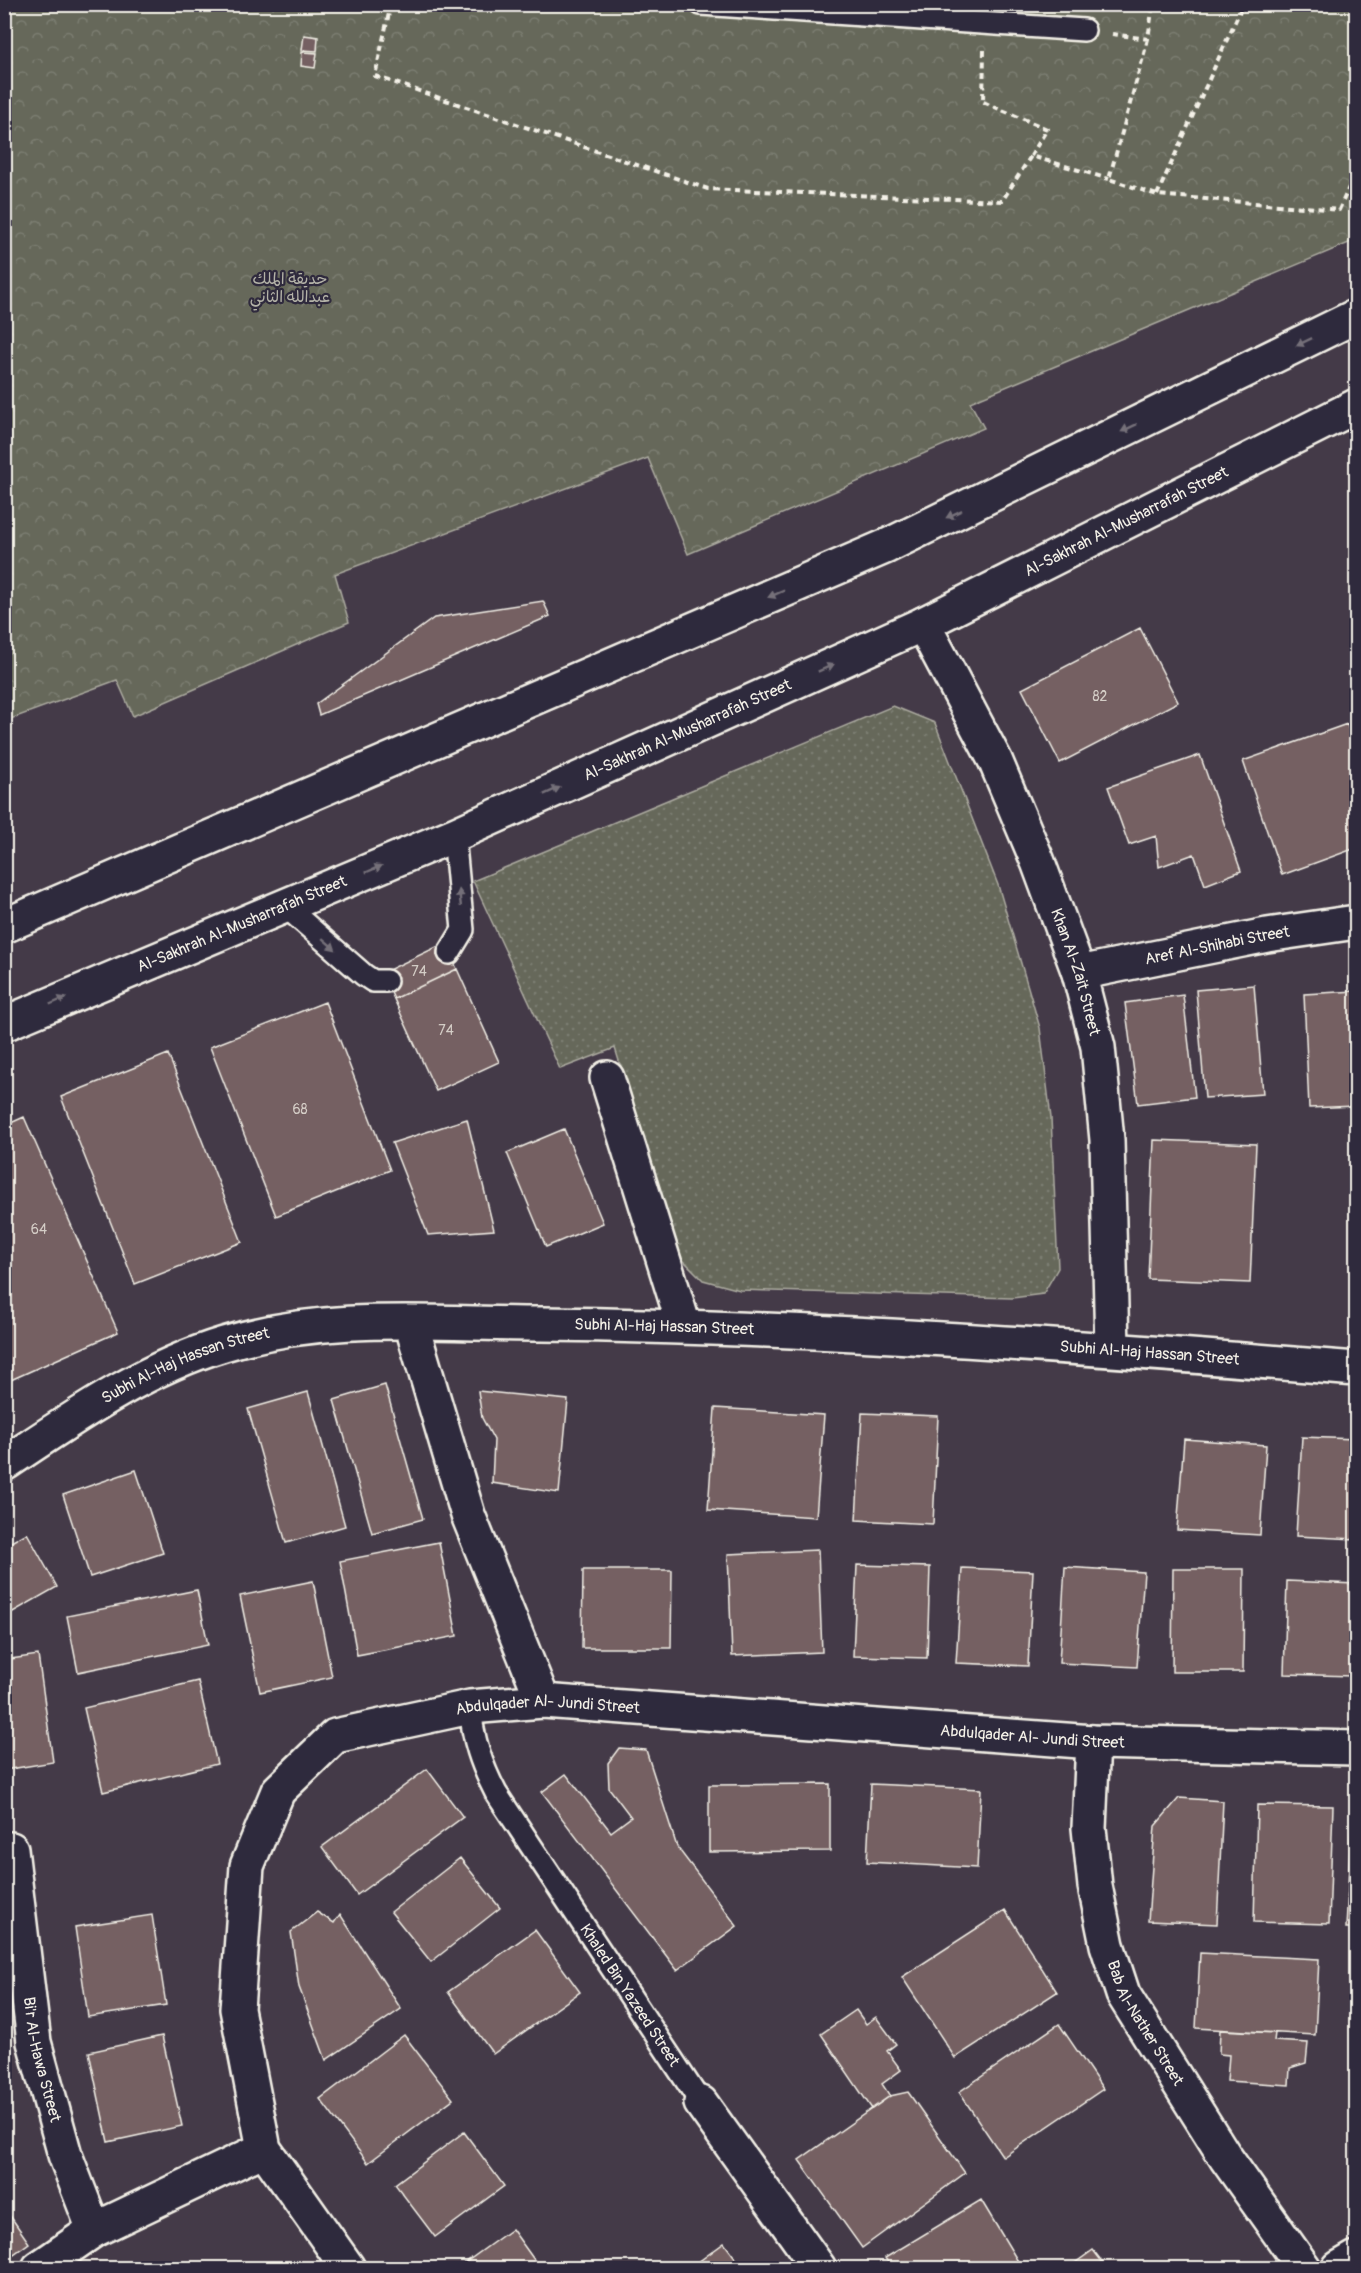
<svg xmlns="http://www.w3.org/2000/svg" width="1361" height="2273" font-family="Pangolin,'Playpen Sans Arabic',sans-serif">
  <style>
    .grass { fill: url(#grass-dots); stroke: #adaca1; stroke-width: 1.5 }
    .park { fill: url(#park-crowns); stroke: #adaca1; stroke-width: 1.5 }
    .building { fill: #756062; stroke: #f4f1e8; stroke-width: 1.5 }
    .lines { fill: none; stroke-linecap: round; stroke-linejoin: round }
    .lane-casing { stroke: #f4f1e8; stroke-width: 26 }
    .street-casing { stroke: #f4f1e8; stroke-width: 38 }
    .secondary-casing { stroke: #f4f1e8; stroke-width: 38 }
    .path { stroke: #f4f1e8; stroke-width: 4; stroke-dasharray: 6 4.5; stroke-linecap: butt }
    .lane { stroke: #2f2a3d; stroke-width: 21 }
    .street { stroke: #2f2a3d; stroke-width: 33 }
    .secondary { stroke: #2f2a3d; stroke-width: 33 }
    .oneway { fill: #747079 }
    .labels { text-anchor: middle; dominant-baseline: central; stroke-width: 4.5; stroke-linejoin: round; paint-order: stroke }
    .number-label { font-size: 14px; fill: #d4cdc6 }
    .park-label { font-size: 16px; fill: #b4b3a8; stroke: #2f2a3d }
    .street-label { font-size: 16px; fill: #f4f1e8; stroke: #2f2a3d }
  </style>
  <defs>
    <pattern id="grass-dots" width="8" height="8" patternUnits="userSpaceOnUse" patternTransform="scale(1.5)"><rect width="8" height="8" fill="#66685a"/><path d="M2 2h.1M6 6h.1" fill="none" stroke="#7c7e72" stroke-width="1.8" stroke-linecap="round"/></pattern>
    <pattern id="park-crowns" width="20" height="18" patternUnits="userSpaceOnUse" patternTransform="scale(1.5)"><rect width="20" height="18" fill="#66685a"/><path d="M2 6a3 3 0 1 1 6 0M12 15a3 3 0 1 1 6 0" fill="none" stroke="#7c7e72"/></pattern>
  </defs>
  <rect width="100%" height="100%" fill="#443a48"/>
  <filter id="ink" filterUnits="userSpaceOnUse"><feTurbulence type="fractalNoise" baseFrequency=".0167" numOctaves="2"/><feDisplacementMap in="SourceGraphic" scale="12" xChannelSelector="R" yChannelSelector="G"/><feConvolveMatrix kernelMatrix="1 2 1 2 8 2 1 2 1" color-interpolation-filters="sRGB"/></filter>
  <g filter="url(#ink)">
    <!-- grass -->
    <path class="grass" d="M893 706 935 723 998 885 1040 1028 1051 1118 1058 1268 1043 1294 1012 1298 740 1290 703 1280 680 1257 615 1048 560 1069 473 881Z"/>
    <!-- park -->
    <path class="park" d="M5 5H1356V240L970 402 984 428 688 554 648 458 335 574 349 622 133 716 117 680 5 721Z"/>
    <!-- building -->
    <path class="building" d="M304 35 318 37 317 51 302 50Z
      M302 52 317 53 315 68 301 66Z
      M543 601 550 616 319 715 316 704 434 618Z
      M1140 628 1178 702 1060 763 1022 689Z
      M1347 724 1356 751V848L1282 875 1243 761Z
      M1200 755 1241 871 1205 885 1194 854 1159 867 1156 836 1129 845 1108 787Z
      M445 943 457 969 394 999 382 973Z
      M457 969 499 1062 436 1091 394 999Z
      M1254 985 1263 1094 1205 1098 1196 990Z
      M1356 991V1106L1309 1108 1304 994Z
      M1183 995 1195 1097 1138 1104 1125 1003Z
      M325 1002 390 1170 276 1216 210 1047Z
      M168 1054 242 1242 135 1284 61 1097Z
      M24 1117 118 1332 4 1383V1126Z
      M467 1119 494 1230 428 1235 392 1143Z
      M564 1129 603 1223 546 1247 507 1153Z
      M1154 1140 1256 1144 1250 1283 1148 1279Z
      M385 1385 423 1519 372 1533 334 1400Z
      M478 1391 568 1400 559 1493 492 1483 494 1440 482 1418Z
      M308 1392 345 1526 286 1543 248 1409Z
      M715 1408 824 1415 816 1517 708 1510Z
      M862 1413 938 1416 933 1524 856 1520Z
      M1302 1437 1356 1439V1539L1296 1536Z
      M1184 1439 1266 1445 1260 1535 1177 1530Z
      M136 1470 163 1553 90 1577 63 1495Z
      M27 1533 57 1587 4 1617V1546Z
      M439 1542 457 1636 357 1655 340 1561Z
      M818 1550 822 1652 732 1656 728 1554Z
      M857 1565 930 1567 927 1658 853 1656Z
      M1065 1567 1144 1572 1137 1667 1059 1663Z
      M962 1568 1033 1571 1028 1666 956 1663Z
      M1173 1569H1244L1243 1672H1172Z
      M583 1570H672L671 1648H582Z
      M313 1581 332 1677 260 1692 240 1596Z
      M1287 1581 1356 1584 1352 1676 1284 1674Z
      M197 1590 208 1645 78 1672 67 1616Z
      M38 1655 53 1762 4 1770V1660Z
      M198 1681 217 1764 103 1792 84 1708Z
      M619 1748 646 1750 677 1847 737 1926 677 1970 542 1792 566 1774 611 1832 631 1817 609 1788 608 1763Z
      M427 1769 463 1817 357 1895 322 1847Z
      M830 1784V1851L709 1852V1785Z
      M871 1784 981 1789 977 1868 867 1862Z
      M1179 1798 1223 1801 1217 1924 1148 1921 1155 1826Z
      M1257 1805 1333 1806 1329 1924 1254 1922Z
      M1352 1806H1356V1928H1346Z
      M460 1858 500 1908 431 1962 391 1912Z
      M1005 1910 1057 1992 955 2058 902 1977Z
      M317 1912 334 1923 340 1914 401 2009 326 2060 299 1987 291 1932Z
      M152 1915 166 2005 88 2017 75 1927Z
      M535 1930 580 1992 493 2054 448 1992Z
      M1200 1953 1319 1959 1315 2035 1196 2028Z
      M856 2010 866 2024 876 2017 896 2044 887 2051 901 2070 882 2084 890 2096 872 2109 821 2034Z
      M1059 2024 1103 2089 1003 2157 959 2092Z
      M1220 2030 1275 2033 1274 2041 1308 2043 1306 2063 1290 2068 1289 2085 1227 2081 1229 2055 1219 2054Z
      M404 2035 453 2099 368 2163 320 2099Z
      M162 2036 182 2126 108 2142 89 2052Z
      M908 2092 965 2173 862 2248 799 2160 890 2096Z
      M464 2132 504 2186 435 2237 395 2184Z
      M981 2200 1022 2268H892L885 2258Z
      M4 2207 29 2243 4 2261Z
      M512 2229 540 2268H458Z
      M724 2243 743 2268H690Z
      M1093 2250 1107 2268H1068Z"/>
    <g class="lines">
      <defs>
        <g id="lane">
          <path d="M701 4 1084 30"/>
          <path d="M285 906 364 975 373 981H386"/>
          <path d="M449 953 463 930 454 835"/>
          <path id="s1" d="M470 1707C473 1740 481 1764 496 1793L701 2103"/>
        </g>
        <g id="street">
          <path id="s2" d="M923 624 995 760 1038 862 1079 973 1098 1047 1107 1140 1112 1349"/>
          <path id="s3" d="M1079 973 1267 935 1356 922"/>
          <path d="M607 1078 684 1326"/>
          <path d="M411 1323 468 1515 543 1701"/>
          <path id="s4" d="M1093 1742 1089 1828 1095 1886 1107 1945 1123 1994 1226 2158 1304 2268"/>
          <path id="s5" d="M11 1849 34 2042 65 2155 94 2230"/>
          <path d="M701 2103 819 2268"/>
          <path d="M39 2268 94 2230 264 2149"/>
          <path id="s6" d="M348 2268 264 2149 237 2009 247 1866 278 1791 335 1736 470 1707 543 1701 1093 1742 1356 1748"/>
          <path d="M1339 2268 1356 2258"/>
        </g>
        <g id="secondary">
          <path d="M4 926 887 546 1356 316"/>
          <path id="s7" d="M4 1024 454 835 923 624 1356 406"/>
          <path id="s8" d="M4 1464C73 1418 144 1368 224 1344 327 1312 436 1324 542 1324 814 1327 1086 1347 1356 1369"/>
        </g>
      </defs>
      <!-- lane casing -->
      <use href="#lane" class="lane-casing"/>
      <!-- street casing -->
      <use href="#street" class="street-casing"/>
      <!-- secondary casing -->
      <use href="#secondary" class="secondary-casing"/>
      <!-- path -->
      <path class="path" d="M391 4 375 76 708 189 1002 201 1031 156 1109 179
        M1112 34 1148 39 1153 4
        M1148 39 1109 179 1157 195 1339 210 1356 171
        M984 50 983 102 1047 129 1031 156
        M1157 195 1243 4"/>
      <!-- lane -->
      <use href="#lane" class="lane"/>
      <!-- street -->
      <use href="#street" class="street"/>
      <!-- secondary -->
      <use href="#secondary" class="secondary"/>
    </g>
    <!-- one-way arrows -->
    <defs><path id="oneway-solid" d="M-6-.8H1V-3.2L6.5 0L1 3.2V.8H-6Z" transform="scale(1.5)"/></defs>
    <g class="oneway">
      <use href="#oneway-solid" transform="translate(1304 342) rotate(154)"/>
      <use href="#oneway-solid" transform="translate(1129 428) rotate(154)"/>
      <use href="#oneway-solid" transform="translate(954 514) rotate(154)"/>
      <use href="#oneway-solid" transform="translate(776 594) rotate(157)"/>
      <use href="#oneway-solid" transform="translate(826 668) rotate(-24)"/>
      <use href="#oneway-solid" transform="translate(552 791) rotate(-24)"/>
      <use href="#oneway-solid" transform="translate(374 869) rotate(-23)"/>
      <use href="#oneway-solid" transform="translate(460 898) rotate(-96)"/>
      <use href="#oneway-solid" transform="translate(329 944) rotate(41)"/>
      <use href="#oneway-solid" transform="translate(58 1001) rotate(-23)"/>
    </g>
  </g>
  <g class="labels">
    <!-- number labels -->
    <g class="number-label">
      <text x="1100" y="696">82</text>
      <text x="419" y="971">74</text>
      <text x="446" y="1030">74</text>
      <text x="300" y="1109">68</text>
      <text x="39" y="1229">64</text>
    </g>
    <!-- park labels -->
    <g class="park-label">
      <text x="290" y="279">حديقة الملك<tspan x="290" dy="18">عبدالله الثاني</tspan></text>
    </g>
    <!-- street labels -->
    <g class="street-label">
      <text stroke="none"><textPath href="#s7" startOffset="1230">Al-Sakhrah Al-Musharrafah Street</textPath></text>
      <text stroke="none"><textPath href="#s7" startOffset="744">Al-Sakhrah Al-Musharrafah Street</textPath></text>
      <text stroke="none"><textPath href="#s7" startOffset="258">Al-Sakhrah Al-Musharrafah Street</textPath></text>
      <text stroke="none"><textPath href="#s3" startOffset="141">Aref Al-Shihabi Street</textPath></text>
      <text stroke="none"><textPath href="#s2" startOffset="381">Khan Al-Zait Street</textPath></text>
      <text stroke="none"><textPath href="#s8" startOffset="694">Subhi Al-Haj Hassan Street</textPath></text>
      <text stroke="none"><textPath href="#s8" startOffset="1180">Subhi Al-Haj Hassan Street</textPath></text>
      <text stroke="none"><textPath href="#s8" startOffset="208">Subhi Al-Haj Hassan Street</textPath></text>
      <text stroke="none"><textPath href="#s6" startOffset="808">Abdulqader Al- Jundi Street</textPath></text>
      <text stroke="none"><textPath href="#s6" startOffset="1294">Abdulqader Al- Jundi Street</textPath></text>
      <text stroke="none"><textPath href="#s1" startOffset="333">Khaled Bin Yazeed Street</textPath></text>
      <text stroke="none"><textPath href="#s4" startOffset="292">Bab Al-Nather Street</textPath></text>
      <text stroke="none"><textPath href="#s5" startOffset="213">Bi'r Al-Hawa Street</textPath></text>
    </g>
  </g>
  <!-- margin -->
  <rect width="1361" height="2273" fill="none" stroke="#2f2a3d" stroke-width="24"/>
  <rect x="12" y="12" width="1337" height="2249" fill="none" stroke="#f4f1e8" stroke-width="2" filter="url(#ink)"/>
</svg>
